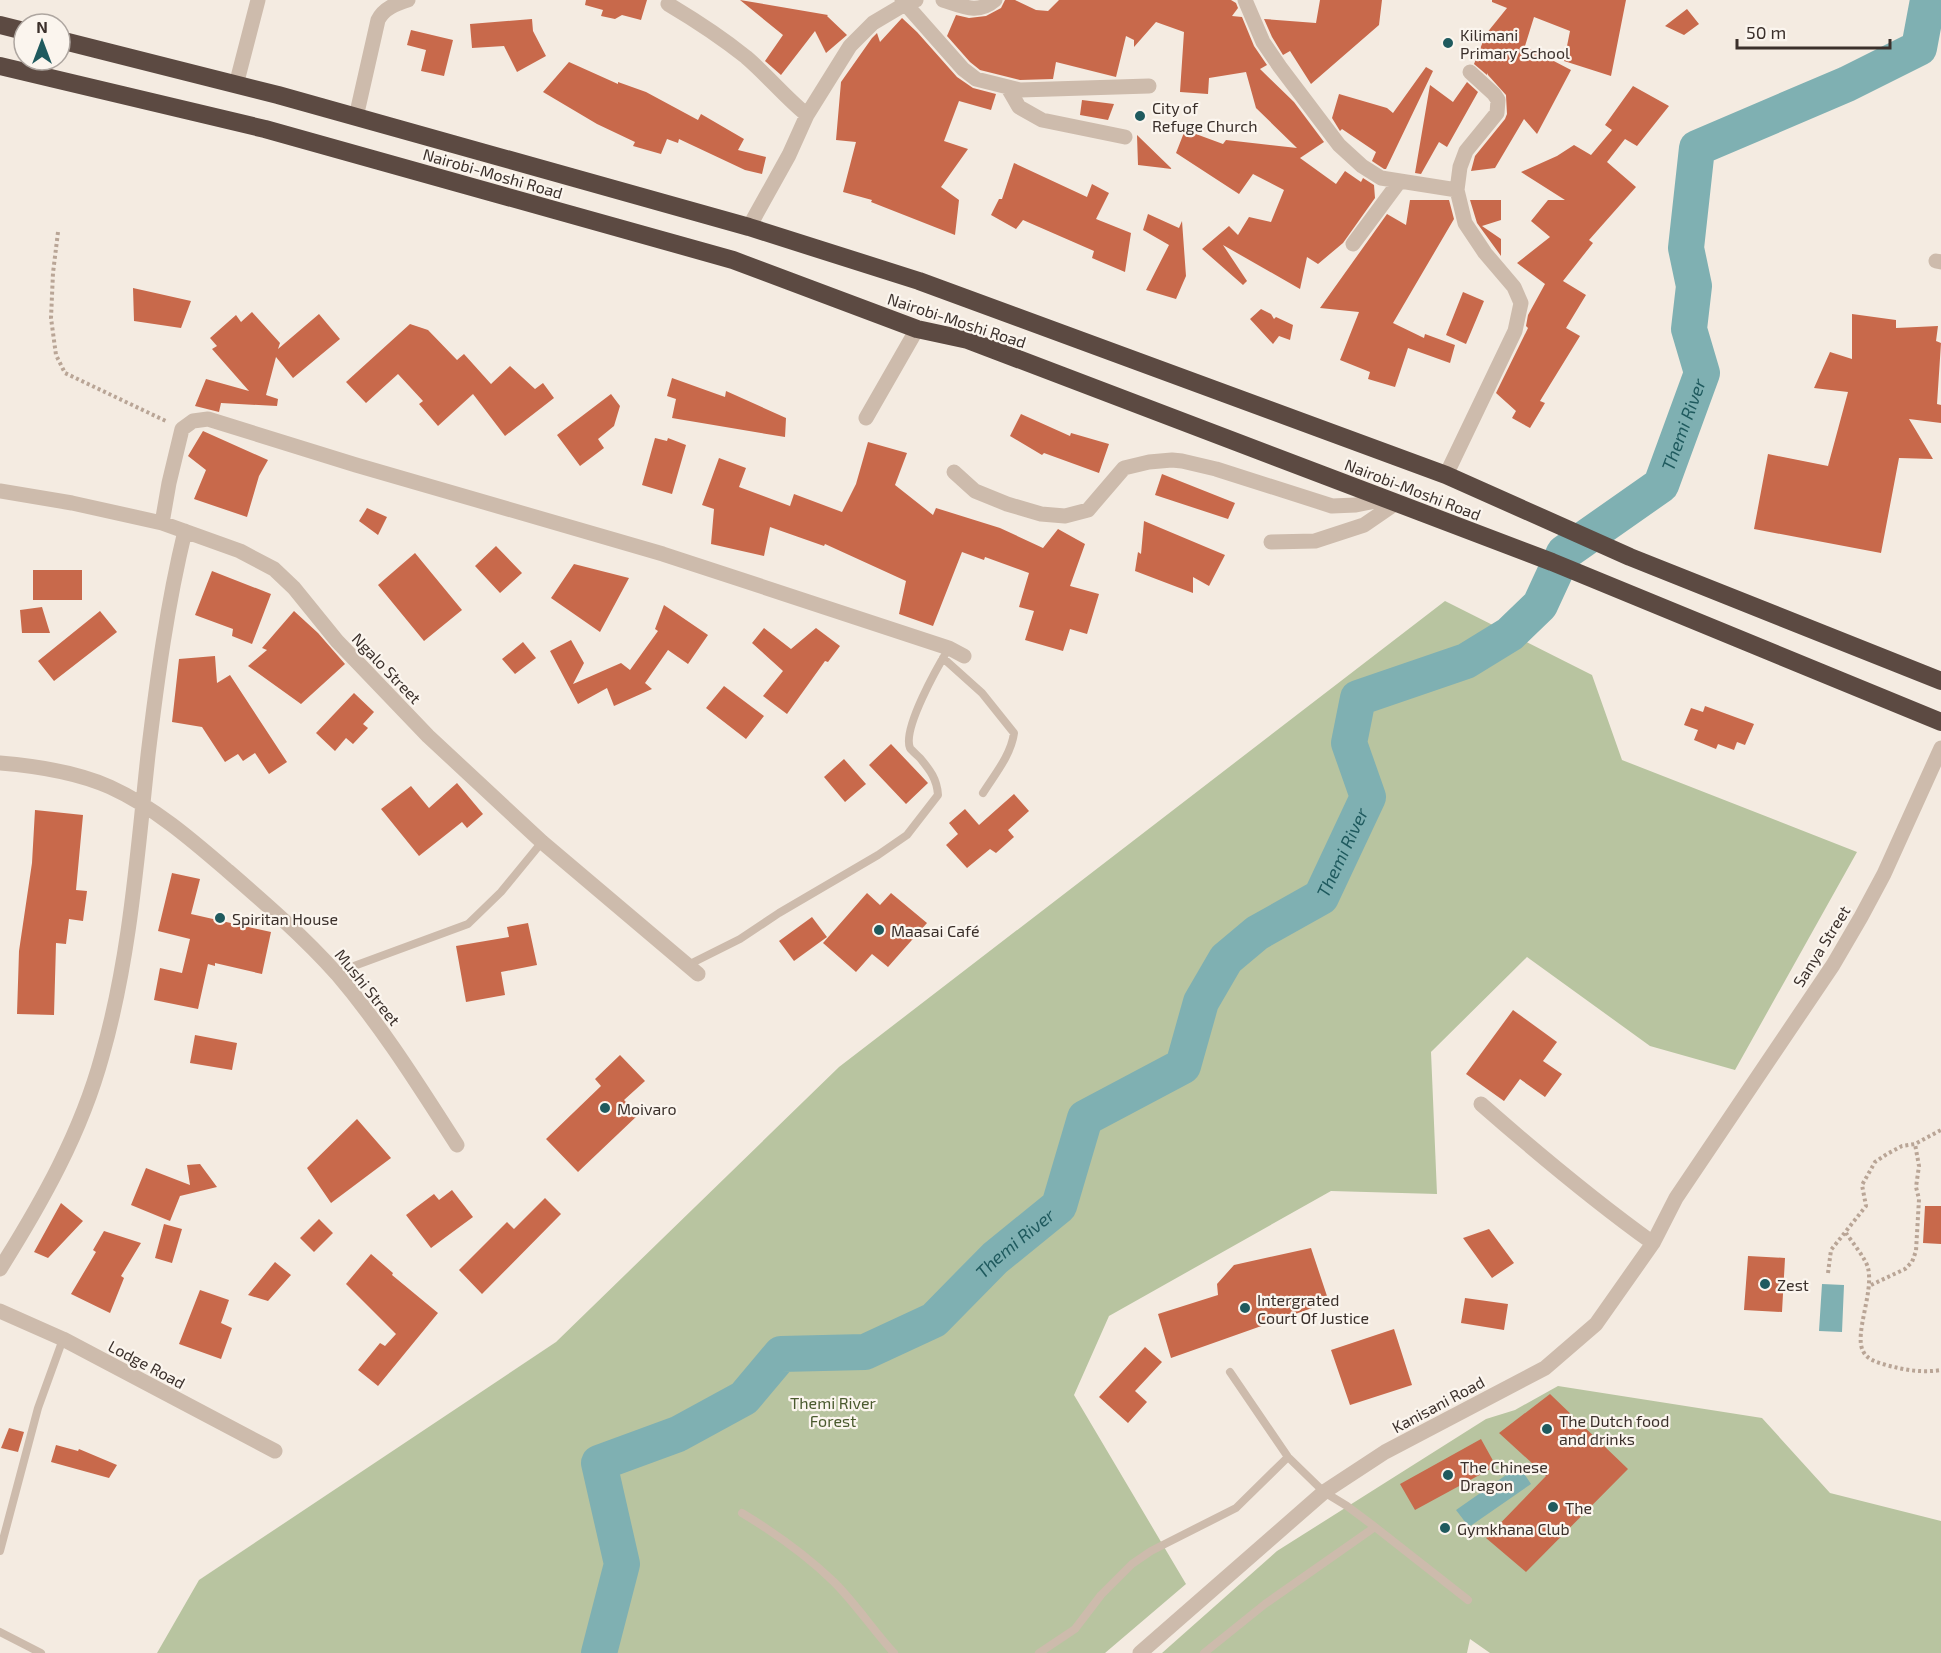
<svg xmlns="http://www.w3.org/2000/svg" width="1941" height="1653" font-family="'Exo 2',sans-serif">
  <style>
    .green { fill: #b8c4a0 }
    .water { fill: #7fb0b2 }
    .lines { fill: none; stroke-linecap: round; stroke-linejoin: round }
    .river { stroke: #7fb0b2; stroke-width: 36 }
    .building { fill: #c8694b }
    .path { stroke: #b9a596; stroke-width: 4; stroke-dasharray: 3 3; stroke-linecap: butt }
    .lane { stroke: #cdbbac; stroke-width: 8 }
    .street { stroke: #cdbbac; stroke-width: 15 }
    .highway { stroke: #5c4a42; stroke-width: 18 }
    .poi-dot { fill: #1f5a5e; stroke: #fbf5ee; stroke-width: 2 }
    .labels { text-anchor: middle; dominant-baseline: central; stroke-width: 4.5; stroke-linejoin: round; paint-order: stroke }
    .poi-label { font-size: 16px; fill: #3b302b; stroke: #fbf5ee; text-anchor: start }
    .street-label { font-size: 16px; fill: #3b302b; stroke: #fbf5ee }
    .park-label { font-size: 16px; fill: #4a5a2e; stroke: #fbf5ee }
    .water-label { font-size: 18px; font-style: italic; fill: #1f5a5e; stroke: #fbf5ee }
  </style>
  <rect width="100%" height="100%" fill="#f4ebe1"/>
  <!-- green -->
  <path class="green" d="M1445 601 1592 675 1622 760 1857 852 1735 1070 1650 1046 1527 957 1431 1052 1437 1194 1331 1191 1109 1316 1074 1395 1186 1584 1105 1653H157L199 1580 556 1342 839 1067Z
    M1558 1386 1762 1418 1830 1493 1941 1521V1653H1490L1470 1639 1467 1653H1162L1277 1551 1486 1419 1515 1410Z"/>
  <!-- water -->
  <path class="water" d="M1822 1284 1844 1285 1842 1332 1819 1331Z
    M1519 1466 1531 1484 1469 1527 1456 1510Z"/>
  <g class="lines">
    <!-- river -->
    <path class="river" id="s1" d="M599 1653 622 1564 599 1463 678 1434 744 1398 781 1354 865 1352 934 1320 995 1258 1059 1206 1085 1118 1183 1066 1201 1002 1226 959 1257 933 1321 897 1368 797 1349 743 1358 698 1466 661 1510 634 1540 605 1564 553 1661 485 1702 373 1689 329 1694 286 1686 248 1697 148 1847 84 1919 48 1928 0"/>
  </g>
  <!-- building -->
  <path class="building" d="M586 0H647L641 20 622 15 615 19 601 16 603 10 585 5Z
    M740 0 828 15 827 16 847 35 826 53 815 31 781 75 765 61 783 35Z
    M1005 0H1015L1036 10 1048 11 1059 0H1231L1236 3 1238 8 1232 16 1242 17 1254 46 1267 65 1260 69 1294 102 1324 142 1300 158 1336 184 1345 171 1361 182 1363 178 1374 185 1375 198 1343 243 1318 264 1307 257 1300 289 1223 245 1247 281 1243 285 1202 249 1229 226 1238 235 1249 217 1271 222 1284 190 1253 174 1239 194 1176 153 1185 130 1223 144 1226 140 1297 148 1256 108 1246 72 1209 78 1208 94 1180 92 1184 32 1156 22 1134 47V40L1126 36 1116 77 1056 62 1053 79 1020 80 980 70 970 62 947 36 956 15 969 18 986 16 1001 8Z
    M1320 0H1382L1379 25 1311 84 1290 51 1283 55 1272 37 1264 19 1316 23Z
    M1492 0H1626L1611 76 1564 61 1570 31 1534 17 1525 46 1571 70 1537 134 1524 119 1495 168 1471 171 1475 156 1505 119 1507 114 1506 95 1488 75V73L1487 75 1474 64 1486 34 1507 8 1492 2Z
    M1687 9 1699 24 1684 35 1665 26Z
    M902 18 917 32 957 77 973 88 996 94 991 110 959 101 944 141 968 149 941 187 959 200 955 235 871 202 872 200 843 192 856 142 836 140 841 82 872 38 877 33 880 42Z
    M532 19 533 31 546 56 517 72 504 46 472 48 470 24Z
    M411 30 453 40 444 76 421 71 426 50 407 45Z
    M569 62 618 84V82L646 92 698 120 701 114 744 139 738 150 766 157 762 174 745 170 679 139 678 143 667 139 661 154 633 146 635 142 597 124 543 92Z
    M1426 67 1433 71 1386 169H1384L1372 161 1376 152 1342 129 1340 131 1332 118 1339 94 1387 108 1393 113Z
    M1467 82 1478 92 1447 147 1439 142 1421 174 1415 173 1430 85 1453 102Z
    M1633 86 1669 106 1637 146 1625 139 1607 162 1636 187 1589 240 1593 243 1563 281 1586 295 1566 328 1580 336 1540 401 1545 403 1530 428 1512 418 1516 411 1496 393 1528 328 1526 326 1528 315 1545 284 1517 263 1550 237 1531 221 1548 200H1565L1521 172 1557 156 1574 145 1591 155 1612 130 1605 125Z
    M1082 100 1114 104 1108 120 1080 115Z
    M1137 135 1172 169 1138 165Z
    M1014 163 1087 197 1092 184 1109 193 1096 219 1131 233 1125 272 1092 258 1094 251 1023 220 1016 229 991 215 999 199H1002Z
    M1410 200H1449L1454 219 1393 323 1424 338 1425 334 1455 345 1450 363 1408 348 1395 387 1368 379 1370 372 1340 360 1359 312 1320 308 1387 214 1406 225Z
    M1470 200H1501V220L1482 226 1501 239V256L1477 223Z
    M1148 214 1179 228 1182 221 1186 276 1176 299 1146 290 1169 245 1143 230Z
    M133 288 191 301 181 328 134 321Z
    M1463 292 1484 301 1466 344 1446 335Z
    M1261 309 1271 314 1274 319 1276 317 1293 325 1290 340 1279 336 1273 344 1250 319Z
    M252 312 280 343 278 349 319 314 340 339 293 378 276 357 266 395 278 399 277 406 221 403 219 412 195 406 206 379 249 391 212 349 217 346 210 338 236 315 241 322Z
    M1852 314 1896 320V328L1938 326 1936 341 1941 343 1937 404 1941 405V423L1909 419 1933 459 1899 458 1881 553 1754 529 1768 454 1828 466 1848 392 1814 388 1830 352 1852 359Z
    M410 324 428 330 457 360 464 354 491 384 510 366 535 389 543 383 554 398 505 436 473 394 438 426 419 404 423 401 398 374 366 403 346 382Z
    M672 378 725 397 726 391 786 418 785 437 672 418 676 399 667 396Z
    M611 394 620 406 614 426 598 439 604 448 580 466 557 435Z
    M1021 414 1070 436 1071 433 1109 444 1099 473 1044 453 1042 455 1010 436Z
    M203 431 268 460 259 476 247 517 194 499 206 470 188 456Z
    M655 438 667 441 668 438 686 445 672 494 642 485Z
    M868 442 907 453 895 485 933 515 936 508 1000 528 1043 548 1058 529 1085 544 1070 586 1099 594 1087 634 1070 629 1063 651 1025 640 1034 611 1019 607 1029 573 985 557 984 560 962 552 933 626 899 614 906 581 825 544 824 546 770 527 764 556 711 544 714 509 702 505 719 458 746 468 739 487 790 506 794 494 842 512 856 484Z
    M1162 474 1235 503 1228 519 1155 495Z
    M367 508 387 517 378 535 359 521Z
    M1144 521 1225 555 1209 586 1193 577V593L1135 571 1138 552 1141 554Z
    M496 546 522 573 500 593 475 566Z
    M415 553 462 610 424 641 378 585Z
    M574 564 629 578 600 632 551 598Z
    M33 570H82V600H33Z
    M212 571 271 594 252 644 232 636 233 629 195 615Z
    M664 605 708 635 688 664 668 650 645 683 652 689 614 706 607 688 578 704 550 651 571 640 584 663 573 684 621 663 630 670 658 631 655 629Z
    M42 607 50 633H22L20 610Z
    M100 611 117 632 54 681 38 661Z
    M294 611 318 633 345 664 301 704 248 666 267 650 262 648Z
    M764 628 791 649 816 628 840 646 828 662 825 661 787 714 763 696 783 671 752 643Z
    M523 642 536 658 515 674 502 659Z
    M215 656 217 683 230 675 287 762 269 774 255 753 243 761 238 754 225 762 202 727 172 722 179 659Z
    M724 686 764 716 746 739 706 708Z
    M354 693 374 712 363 724 368 728 353 744 346 738 335 751 316 733Z
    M1705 706 1754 724 1745 745 1737 742 1734 750 1718 744 1716 749 1694 740 1698 730 1684 725 1691 708 1703 712Z
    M891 744 928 783 906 804 869 765Z
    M844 759 866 784 845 802 824 777Z
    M457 783 483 814 467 828 462 822 419 856 381 809 411 786 429 808Z
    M1014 794 1029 811 1008 830 1014 837 996 853 990 849 967 868 946 845 958 834 949 823 965 809 979 825Z
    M35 810 83 815 76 890 87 891 83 921 69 919 66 944 56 943 54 1015 17 1014 19 951 32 863Z
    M172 873 200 879 191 914 271 932 262 974 215 963V966L208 964 198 1009 154 1000 160 968 182 973 190 939 158 931Z
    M867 893 880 905 891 893 927 923 888 967 872 954 856 972 823 943Z
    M812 917 827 937 794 961 779 941Z
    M528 923 537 965 501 972 505 995 466 1002 456 946 509 937 507 927Z
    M1513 1010 1557 1042 1543 1061 1562 1074 1545 1097 1520 1079 1504 1101 1466 1074Z
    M195 1035 237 1043 232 1070 190 1063Z
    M620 1055 645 1081 624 1100 638 1115 578 1172 546 1139 601 1086 595 1079Z
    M357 1119 391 1158 331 1203 307 1168Z
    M200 1164 217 1187 180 1196 170 1221 131 1205 146 1168 190 1185 187 1165Z
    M452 1190 473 1217 431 1248 406 1215 434 1194 439 1200Z
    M545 1198 561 1214 482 1294 459 1270 507 1222 514 1229Z
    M61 1203 83 1221 48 1258 34 1252Z
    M1925 1206H1941V1244L1923 1243Z
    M319 1219 333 1233 314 1252 300 1238Z
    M164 1224 182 1229 172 1263 155 1258Z
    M1489 1229 1514 1263 1492 1278 1463 1238Z
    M104 1231 141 1243 121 1276 124 1278 110 1313 71 1294 96 1252 93 1250Z
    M1311 1248 1329 1302 1171 1358 1158 1314 1218 1295 1217 1284 1234 1265Z
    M371 1254 393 1273 392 1275 438 1313 378 1386 358 1370 380 1343 385 1346 396 1334 346 1284Z
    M1748 1256 1785 1258 1782 1312 1744 1310Z
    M275 1262 291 1275 268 1301 248 1295Z
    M200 1290 229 1300 221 1323 232 1328 221 1359 179 1344Z
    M1465 1298 1508 1304 1504 1330 1461 1323Z
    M1394 1329 1412 1385 1350 1405 1331 1350Z
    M1145 1347 1162 1362 1135 1391 1147 1402 1128 1423 1099 1397Z
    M1550 1394 1628 1469 1526 1572 1486 1538 1546 1476 1499 1433Z
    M9 1428 24 1432 18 1452 1 1448Z
    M1481 1439 1496 1466 1415 1510 1400 1484Z
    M56 1445 78 1451 79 1449 117 1465 109 1478 51 1462Z"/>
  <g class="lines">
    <!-- path -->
    <path class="path" d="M58 232 53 273 51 318 56 355 65 373 168 422
      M1846 1233C1852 1242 1866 1259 1868 1268 1874 1292 1854 1334 1863 1351 1867 1360 1877 1362 1886 1365 1905 1370 1921 1373 1941 1370
      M1828 1273 1831 1250 1866 1206 1862 1185 1875 1162 1887 1154 1902 1146 1915 1144 1941 1130
      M1871 1285 1905 1269 1912 1262 1916 1251 1919 1199 1916 1187 1919 1166 1915 1144"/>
    <!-- lane -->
    <path class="lane" d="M943 658 982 693 1014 733C1011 755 995 774 983 793
      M688 965 740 939 779 913 878 855 907 835 938 795C937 779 930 770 920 758 917 755 912 751 910 748 902 729 938 666 949 648
      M335 973 468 924 501 892 542 842
      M1230 1372 1288 1457 1324 1492 1347 1506 1375 1527 1468 1600
      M742 1513C775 1533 806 1555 834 1582 856 1604 873 1630 894 1653
      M0 1551 38 1408 63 1339
      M0 1632 41 1653
      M1039 1653 1075 1629 1101 1595 1132 1564 1151 1551 1236 1508 1288 1457
      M1204 1653 1265 1604 1375 1527"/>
    <!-- street -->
    <path class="street" d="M902 0 963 69 976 79 1020 90 1149 86
      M943 0C962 6 978 15 995 0
      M1245 0 1263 42 1280 67 1339 145 1362 166 1381 178 1457 190
      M668 4C695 20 721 37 746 57 767 75 785 97 807 115
      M236 85 258 0
      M1008 88 1019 107 1042 120 1125 137
      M356 117 378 20C384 8 396 4 408 0
      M749 227 789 155 807 115 850 46 873 23 905 4 916 0
      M1353 244 1399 182
      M1936 261 1941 262
      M866 418 917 329
      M954 472 975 491 1007 504 1041 514 1065 516 1088 510 1124 468 1149 462 1172 460 1182 461 1216 469 1332 506 1356 505 1385 499
      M1446 475 1515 331 1521 303 1514 287 1485 253 1465 223 1457 190 1460 167 1466 151 1497 113 1498 100 1494 94 1470 72
      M0 491 72 503 162 523 240 551 274 569 294 588 337 641 428 736 542 842 698 974
      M162 523 169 483 182 429 193 421 208 419 356 465 663 554 949 648 964 656
      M1271 542 1315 541 1364 525 1396 503
      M0 763C37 766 76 772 110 787 154 807 192 840 228 871 266 904 304 937 337 974 383 1028 419 1086 457 1145
      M1481 1104C1537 1153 1593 1200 1653 1243
      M0 1269C42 1202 81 1133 102 1056 130 958 137 857 148 755 157 680 167 605 185 531
      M0 1311 63 1339 275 1451
      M1140 1653 1324 1492 1385 1452 1545 1368 1596 1324 1653 1243 1676 1198 1833 965 1861 917 1884 874 1941 748"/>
    <!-- highway -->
    <path class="highway" d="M0 25 24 31
      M60 40 278 95 749 227 919 281 1446 475 1630 557 1941 681
      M0 66 265 129 733 260 917 329 968 340 1552 562 1941 722"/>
  </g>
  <!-- markers -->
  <g class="poi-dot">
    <circle cx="1448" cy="43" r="6"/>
    <circle cx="1140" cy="116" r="6"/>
    <circle cx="220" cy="918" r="6"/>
    <circle cx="879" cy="930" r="6"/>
    <circle cx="605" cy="1108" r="6"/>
    <circle cx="1765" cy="1284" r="6"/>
    <circle cx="1245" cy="1308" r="6"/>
    <circle cx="1547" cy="1429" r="6"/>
    <circle cx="1448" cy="1475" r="6"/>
    <circle cx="1553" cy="1507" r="6"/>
    <circle cx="1445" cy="1528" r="6"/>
  </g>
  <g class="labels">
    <!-- poi labels -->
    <g class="poi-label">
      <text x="1460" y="34">Kilimani<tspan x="1460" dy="18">Primary School</tspan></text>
      <text x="1152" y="107">City of<tspan x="1152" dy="18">Refuge Church</tspan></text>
      <text x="232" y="918">Spiritan House</text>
      <text x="891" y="930">Maasai Café</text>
      <text x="617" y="1108">Moivaro</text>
      <text x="1777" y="1284">Zest</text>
      <text x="1257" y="1299">Intergrated<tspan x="1257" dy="18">Court Of Justice</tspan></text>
      <text x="1559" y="1420">The Dutch food<tspan x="1559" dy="18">and drinks</tspan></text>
      <text x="1460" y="1466">The Chinese<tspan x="1460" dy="18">Dragon</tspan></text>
      <text x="1565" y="1507">The</text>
      <text x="1457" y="1528">Gymkhana Club</text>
    </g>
    <!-- street labels -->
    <g class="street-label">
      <text transform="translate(493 173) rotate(16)">Nairobi-Moshi Road</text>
      <text transform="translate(957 320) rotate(18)">Nairobi-Moshi Road</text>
      <text transform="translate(1413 489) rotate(21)">Nairobi-Moshi Road</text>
      <text transform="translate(387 668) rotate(46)">Ngalo Street</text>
      <text transform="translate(1821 946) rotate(-58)">Sanya Street</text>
      <text transform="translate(368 987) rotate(51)">Mushi Street</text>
      <text transform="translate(147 1364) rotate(28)">Lodge Road</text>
      <text transform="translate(1438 1404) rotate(-28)">Kanisani Road</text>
    </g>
    <!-- park labels -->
    <g class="park-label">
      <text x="833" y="1402">Themi River<tspan x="833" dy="18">Forest</tspan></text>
    </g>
    <!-- water labels -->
    <g class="water-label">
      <text stroke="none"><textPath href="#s1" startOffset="1836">Themi River</textPath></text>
      <text stroke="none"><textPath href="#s1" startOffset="1224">Themi River</textPath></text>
      <text stroke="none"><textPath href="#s1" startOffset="684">Themi River</textPath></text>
    </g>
  </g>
  <!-- north arrow -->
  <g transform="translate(42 42)"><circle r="28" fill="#fbf5ee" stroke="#aea6a0" stroke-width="1.5"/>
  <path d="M0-4.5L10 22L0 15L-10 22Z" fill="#1f5a5e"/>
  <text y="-9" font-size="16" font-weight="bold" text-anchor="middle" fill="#3b302b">N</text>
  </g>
  <!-- scale -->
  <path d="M1737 39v9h153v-9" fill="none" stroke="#3b302b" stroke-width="3"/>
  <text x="1746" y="39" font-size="18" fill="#3b302b" stroke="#fbf5ee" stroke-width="4.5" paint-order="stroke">50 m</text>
</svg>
